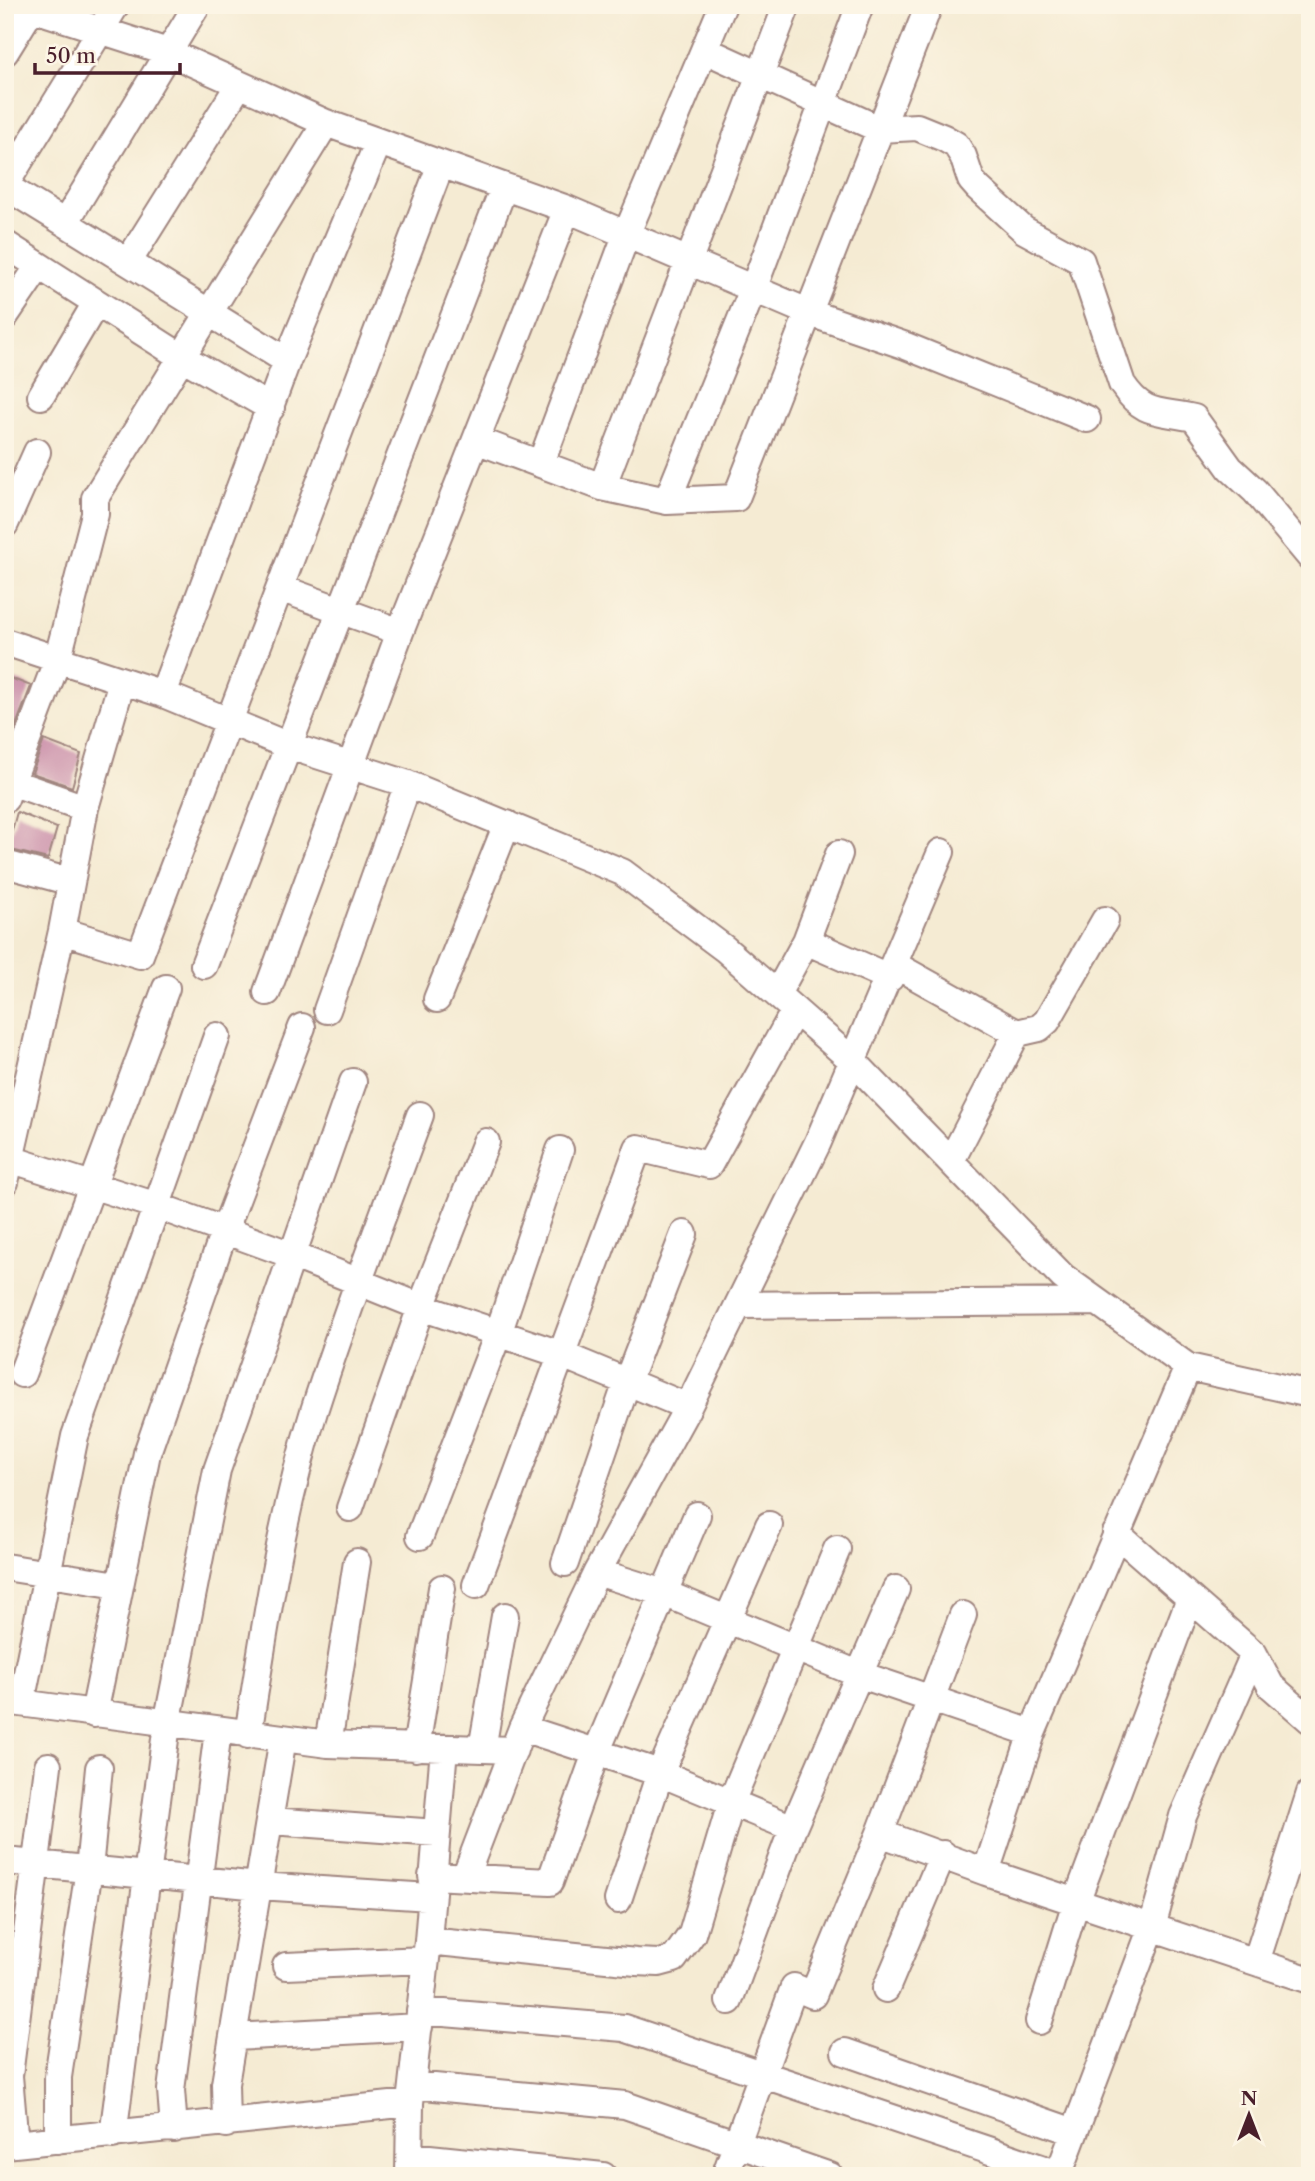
<svg xmlns="http://www.w3.org/2000/svg" width="1315" height="2181" font-family="'Libre Caslon Text',serif">
  <style>
    .building { fill: #ce96ae }
    .lines { fill: none; stroke-linecap: round; stroke-linejoin: round }
    .minor-casing { stroke: #a0857f; stroke-width: 30 }
    .minor { stroke: #fff; stroke-width: 26 }
  </style>
  <rect width="100%" height="100%" fill="#fcf5e5"/>
  <filter id="ink" filterUnits="userSpaceOnUse"><feTurbulence type="fractalNoise" baseFrequency=".0143" numOctaves="2"/><feDisplacementMap in="SourceGraphic" scale="14" xChannelSelector="R" yChannelSelector="G"/><feConvolveMatrix kernelMatrix="1 2 1 2 8 2 1 2 1" color-interpolation-filters="sRGB"/></filter>
  <filter id="wash" filterUnits="userSpaceOnUse"><feTurbulence type="fractalNoise" baseFrequency=".00686" numOctaves="4" result="noise"/><feDisplacementMap in="SourceGraphic" scale="28" xChannelSelector="R" yChannelSelector="G"/><feGaussianBlur stdDeviation="1.57" result="paint"/><feColorMatrix in="noise" values="0 0 0 0 0 0 0 0 0 0 0 0 0 0 0 0 0 1.4 0 .05"/><feComposite in="paint" operator="in"/></filter>
  <g filter="url(#wash)">
    <rect width="100%" height="100%" fill="#f5ebd3"/>
    <g id="blocks">
      <!-- building -->
      <path class="building" d="M5 676 31 686 5 754Z
        M44 740 81 754 72 787 32 773Z
        M17 812 57 828 48 859 7 849Z"/>
    </g>
  </g>
  <g filter="url(#ink)">
    <use href="#blocks" fill-opacity="0" stroke="#a0857f" stroke-width="2"/>
    <g class="lines">
      <defs>
        <path id="minor" d="M22 5 168 52 326 123 567 209 810 313 906 346 1087 419
          M197 5 65 223 287 361
          M705 50 879 129 917 127 944 138 956 145 963 156 971 180 978 188 1024 230 1081 261 1122 384C1144 417 1160 410 1194 418L1230 468 1255 491 1310 557
          M5 52 34 5
          M5 185 116 5
          M5 186 65 223
          M5 244 180 356 271 408
          M128 262 239 85
          M5 316 39 266
          M41 396 96 303
          M476 440 602 487 667 501 736 498 929 5
          M541 463 627 233 723 5
          M602 487 787 5
          M667 501 754 287 860 5
          M5 524 37 452
          M280 588 400 632
          M5 642 163 694 289 746 408 784 622 872 725 949 854 1062 1063 1277 1188 1367 1310 1394
          M163 694 287 361 378 143
          M5 780 85 808
          M5 799 57 661 95 514V498L326 123
          M5 864 71 882
          M62 931 140 955 441 164
          M806 941 839 854
          M204 965 504 187
          M895 965 1017 1033 1039 1028 1047 1021 1105 920
          M267 992 400 632 567 209
          M777 994 806 941 890 978
          M437 999 507 824
          M327 1010 408 784
          M10 1159 157 1206 292 1255 421 1307 560 1354 688 1407
          M951 1161 1017 1033
          M5 1182 62 931 85 808 122 681
          M738 1305 1097 1302
          M22 1374 166 988
          M350 1508 421 1307 486 1142
          M1116 1533 1254 1654 1271 1686 1310 1720
          M420 1536 498 1334 560 1150
          M565 1563 627 1382 684 1234
          M5 1567 118 1585
          M597 1572 664 1593 858 1674 1032 1733
          M476 1585 638 1148 709 1165 795 1010
          M963 1615 880 1833 986 1872 1310 1980
          M5 1701 328 1744 514 1750
          M21 1703 75 1436 217 1036
          M94 1714 147 1453 224 1232 302 1027
          M522 1728 660 1773 793 1828
          M248 1735C265 1626 281 1516 314 1411 346 1311 384 1213 420 1115
          M328 1744 357 1562
          M416 1748 442 1588
          M482 1749 505 1616
          M271 1821 437 1833
          M5 1861 259 1886 430 1897
          M986 1872 1032 1733 1188 1367
          M432 1876 550 1882 596 1753 697 1515
          M465 1877 522 1728 597 1572 688 1407 818 1142 941 852
          M618 1900 660 1773 769 1525
          M428 1941 636 1962 659 1963 674 1959 692 1934 732 1800 837 1549
          M1256 1962 1310 1793
          M286 1966 424 1960
          M886 1989 943 1854
          M729 2001 793 1828 896 1589
          M420 2011 624 2028 1059 2174
          M1039 2021 1076 1902 1190 1598
          M234 2037 419 2027
          M845 2052 1074 2132
          M413 2085 625 2105 830 2176
          M226 2124 225 2084 283 1738
          M174 2129 171 2090 218 1731
          M113 2135 167 1724 217 1470 353 1082
          M58 2140V2077L89 1869 99 1768
          M15 2144 9 2076 48 1766
          M5 2145 410 2103
          M410 2156 603 2176
          M409 2176 410 2103 428 1941 444 1748
          M725 2176 794 1987 813 1995 880 1833
          M1058 2176 1152 1927 1183 1816 1254 1654"/>
      </defs>
      <!-- minor casing -->
      <use href="#minor" class="minor-casing"/>
      <!-- minor -->
      <use href="#minor" class="minor"/>
    </g>
  </g>
  <!-- margin -->
  <rect width="1315" height="2181" fill="none" stroke="#fcf5e5" stroke-width="28"/>
  <!-- north arrow -->
  <g transform="translate(1249 2115)" stroke="#fcf5e5" stroke-width="5" paint-order="stroke">
  <path d="M0-5L12 26L0 18L-12 26Z" fill="#4a1f2b"/>
  <text y="-10" font-size="19" font-weight="bold" text-anchor="middle" fill="#4a1f2b">N</text>
  </g>
  <!-- scale -->
  <path d="M35 63v10h145v-10" fill="none" stroke="#4a1f2b" stroke-width="3.5"/>
  <text x="46" y="63" font-size="21" fill="#4a1f2b" stroke="#fcf5e5" stroke-width="5" paint-order="stroke">50 m</text>
</svg>
